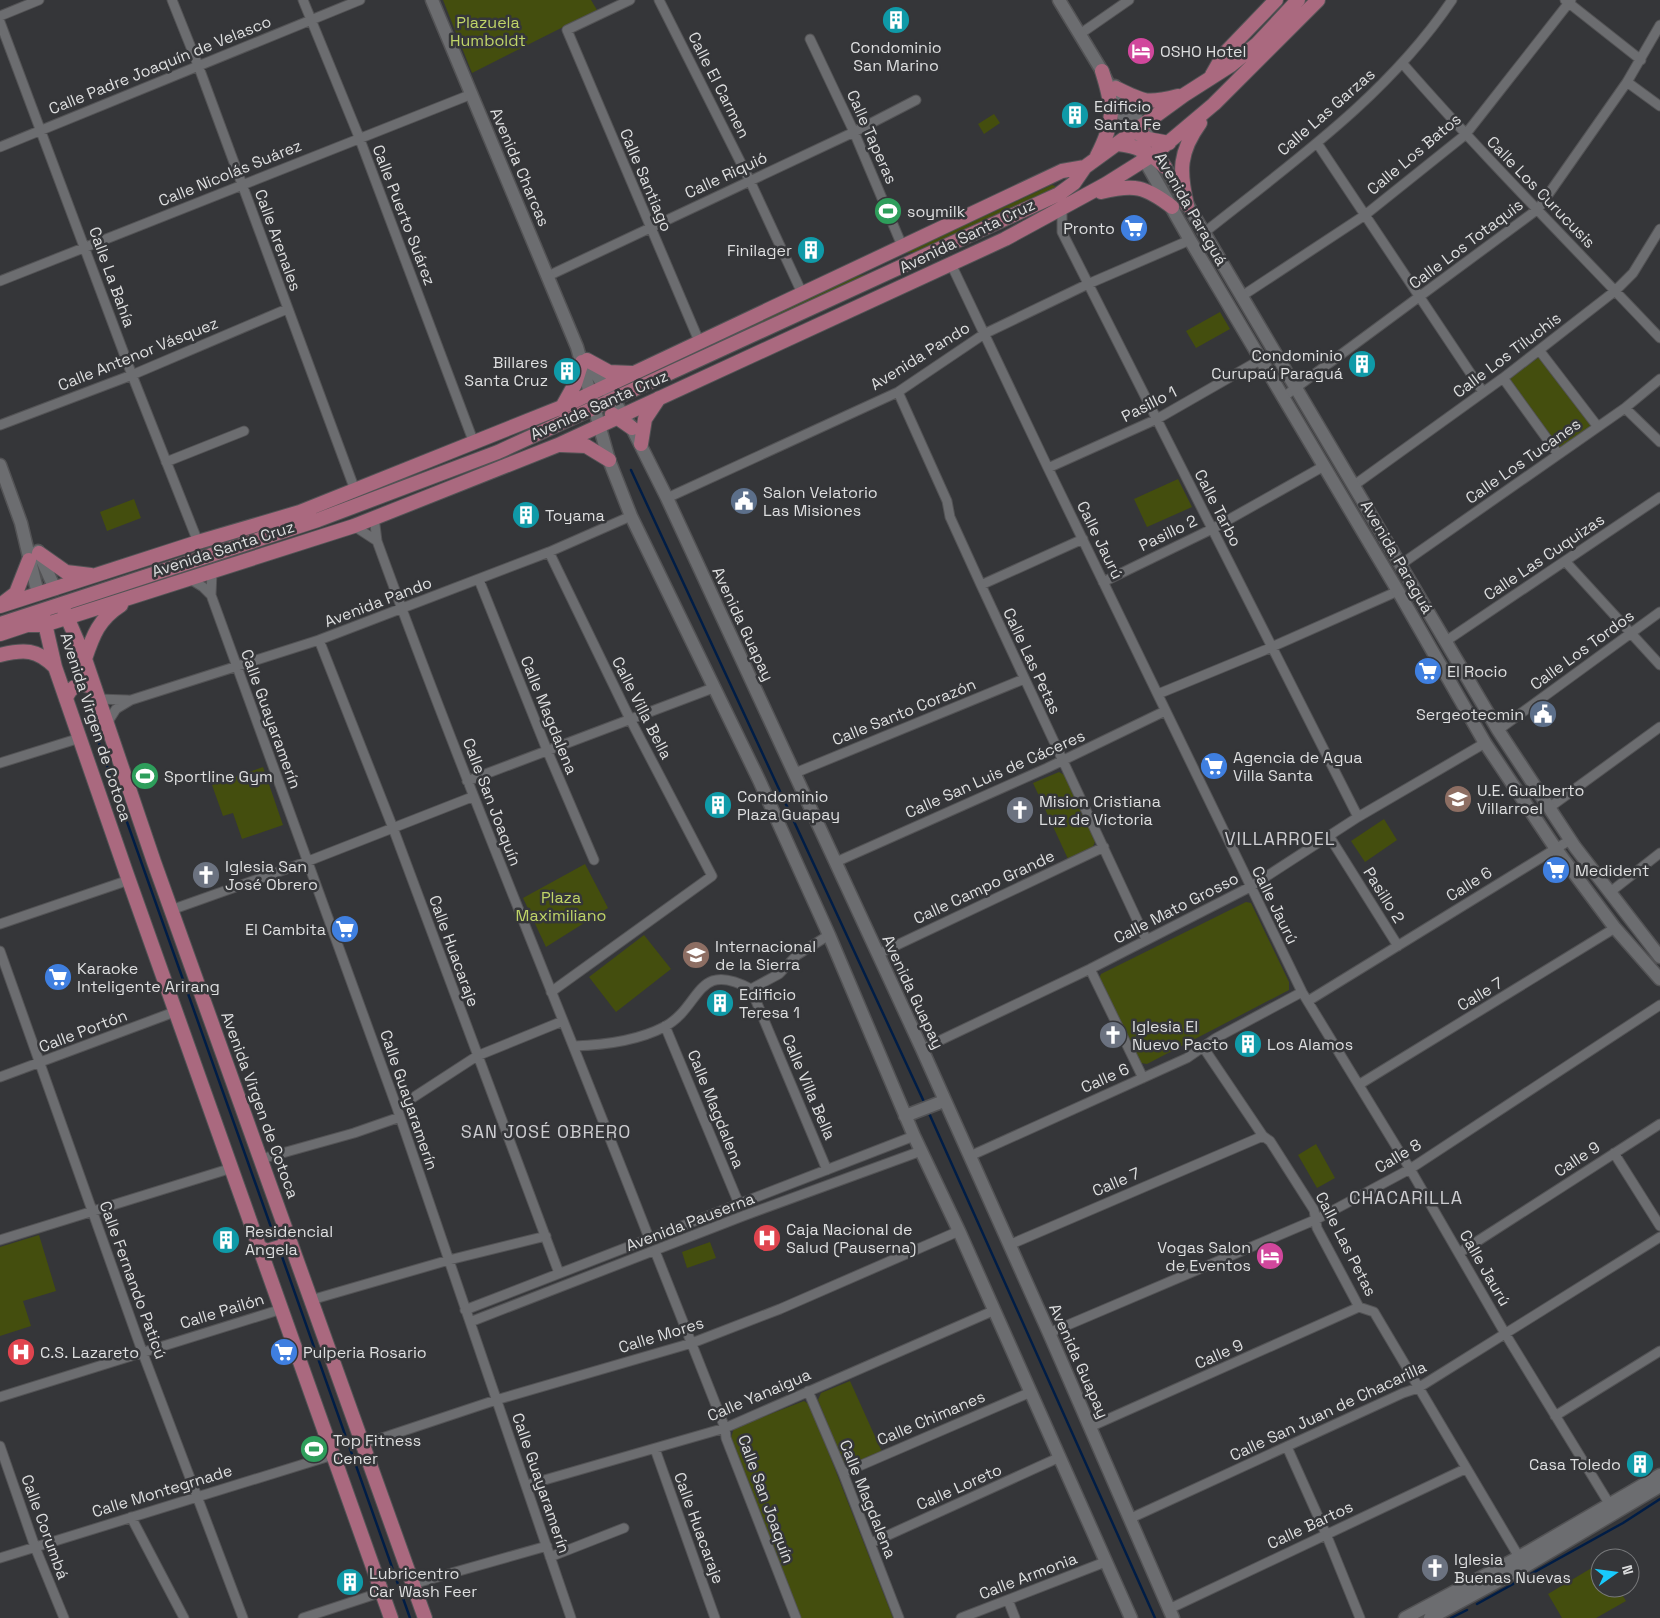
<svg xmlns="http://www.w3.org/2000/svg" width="1660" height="1618" font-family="'Space Grotesk',sans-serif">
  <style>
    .green { fill: #444e0e }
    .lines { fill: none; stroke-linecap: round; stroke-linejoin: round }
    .stream { stroke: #001d46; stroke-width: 2.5 }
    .minor-casing { stroke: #535355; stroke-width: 11 }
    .secondary-casing { stroke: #535355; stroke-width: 15 }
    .primary-casing { stroke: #535355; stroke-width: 16 }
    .minor { stroke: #6c6d70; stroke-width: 9 }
    .secondary { stroke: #6c6d70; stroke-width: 12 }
    .primary { stroke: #aa697f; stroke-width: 14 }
    .labels { text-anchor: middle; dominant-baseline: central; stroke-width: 5; stroke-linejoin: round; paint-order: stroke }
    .park-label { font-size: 16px; fill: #c0d568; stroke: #353639 }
    .poi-label { font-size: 16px; fill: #dddedf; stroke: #353639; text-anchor: start }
    .street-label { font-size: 16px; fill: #dddedf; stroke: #353639 }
    .neighbourhood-label { font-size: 18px; letter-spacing: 1px; fill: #cdcdd1; stroke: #353639 }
  </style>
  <rect width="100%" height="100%" fill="#353639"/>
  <!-- green -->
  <path class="green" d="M443 0H591L597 10 472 73Z
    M994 114 1000 123 984 134 978 124Z
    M1052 185 1055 186V189L927 250 901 254Z
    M884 269 684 362 669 361 834 283Z
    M1220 312 1230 329 1196 348 1186 331Z
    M1541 356 1593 426 1559 449 1508 379Z
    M1178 479 1192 507 1147 527 1134 499Z
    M134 499 141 518 107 531 100 512Z
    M263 767 283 825 242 839 233 813 223 816 212 785Z
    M1059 772 1066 776 1096 839 1093 847 1068 859 1033 783Z
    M1384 819 1397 840 1365 862 1351 841Z
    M585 864 608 908 546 947 523 898Z
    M1246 902 1251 903 1289 982V990L1147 1064 1141 1063 1099 979 1101 974Z
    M644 935 671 969 616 1012 589 977Z
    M1316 1144 1335 1178 1317 1188 1298 1155Z
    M39 1235 56 1291 23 1301 31 1326 0 1336V1247Z
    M710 1242 716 1258 687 1268 682 1252Z
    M850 1381 882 1452 850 1465 843 1462 818 1400 821 1393Z
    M804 1401 810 1405 893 1618H799L731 1438 734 1428Z
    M1600 1563V1588H1618L1626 1601 1596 1618H1562L1548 1594Z"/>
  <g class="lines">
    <!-- stream -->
    <path class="stream" d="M631 470 925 1104
      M84 701 277 1244
      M928 1111 1155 1618
      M280 1251 410 1618
      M1477 1604 1623 1523 1660 1499
      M1451 1618 1467 1610"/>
    <defs>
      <path id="minor" d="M172 0 198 65 355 490
        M303 0 359 137 474 443
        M630 0 567 30 699 341
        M659 0 750 181 802 293
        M1565 0 1641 60
        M0 16 39 0
        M0 22 132 375 198 542
        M1080 34 1129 0
        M810 39 854 132 903 248
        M1403 64C1485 158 1574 247 1660 338
        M1627 82 1660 106
        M1317 143 1483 392
        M0 147 360 0
        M1062 209V232L1358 817
        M1205 232C1293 162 1388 95 1452 0
        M951 264 1048 468 1302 992 1410 1169 1506 1335 1610 1505
        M548 276 854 132 916 100
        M0 281 472 94
        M1242 296 1365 215 1465 135 1571 0
        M1539 350 1598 427
        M1503 378 1558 454
        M898 392 947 501 950 517 981 585 1146 939
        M1282 398 1538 209 1627 82 1660 25
        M1625 408 1660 442
        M0 425 132 375 287 309
        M166 462 244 431
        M1048 468 1157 419 1260 360
        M1353 486 1503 378 1615 291 1633 273 1660 229
        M667 498 898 392 984 334 1088 284 1190 240
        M374 517 377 541C462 776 559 1006 649 1238
        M354 526 377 541
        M549 552 630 719 712 876 551 992
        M1565 561 1660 665
        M1400 565 1625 408 1660 379
        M212 572 211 595 397 1108 571 1618
        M190 579 203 587 211 595
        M479 580 547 750 594 860
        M1103 582 1212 529 1324 466
        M981 585 1083 539
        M319 640 393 828 559 1273
        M1446 641 1660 497
        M1158 694 1265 650 1398 591
        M98 699 128 700
        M107 723 116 709 131 700 319 640 549 552 631 516
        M1498 730 1660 612
        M0 763 80 738
        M795 773 1024 679
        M467 781 713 688
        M1550 807 1660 727
        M1329 836 1398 946
        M836 862 1047 768 1165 711
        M1609 893 1660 853
        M171 910 306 862 472 797
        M0 924 129 880
        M0 951 142 1351 243 1618
        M878 954 1104 847
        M1090 969 1143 1078
        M751 989 827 1170
        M1308 1001 1570 840
        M665 1026 739 1204
        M574 1046C605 1045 637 1041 664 1027 702 1007 695 959 751 989L779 974 797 955 829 935
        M1203 1047 1263 1136 1270 1141 1314 1210 1317 1228 1359 1307 1374 1312 1519 1557
        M922 1049 1090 969 1250 887 1358 817 1485 743
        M0 1077 177 1011
        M1360 1084 1615 928
        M397 1108 477 1056 563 1021
        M1614 1153 1660 1226
        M970 1156 1187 1058 1216 1038 1302 992
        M261 1159 354 1133 400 1117
        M0 1240 232 1168
        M1009 1245 1263 1136
        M655 1251 725 1428 726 1438 796 1618
        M1459 1253 1660 1124
        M311 1300 449 1260 546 1236
        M465 1310 914 1136
        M470 1322 743 1216 921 1151
        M1049 1333 1317 1219 1410 1169 1660 1005
        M808 1391 843 1473 899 1618
        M0 1397 282 1309
        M1555 1416 1660 1351
        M1090 1427 1359 1307
        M364 1444 496 1400 692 1343 780 1309 959 1231
        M0 1446 35 1547 64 1618
        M1287 1447 1326 1534 1360 1618
        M655 1449 715 1618
        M843 1473 1031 1392
        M527 1485 725 1428 995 1310
        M131 1517 184 1618
        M1129 1519 1403 1393 1418 1388 1660 1237
        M871 1543 1060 1457
        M550 1557 624 1528
        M0 1558 333 1455
        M413 1584 547 1546
        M1008 1600 1015 1618
        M1169 1609 1465 1469
        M303 1618 382 1592
        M961 1618 1105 1562"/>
      <path id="secondary" d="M432 0 577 347 609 460 631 516 759 780 829 935 914 1136 959 1231 1131 1618
        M1059 0 1102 71 1145 161 1190 240 1398 591 1485 743 1556 849 1615 928 1660 979
        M1115 86 1147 134
        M1160 158 1498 730 1575 847 1660 957
        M586 359 632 428 667 498 922 1049 1049 1333 1173 1618
        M0 465 21 523 38 594
        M38 551 55 589
        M905 1116 944 1101
        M1405 1618 1519 1557 1660 1475
        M1430 1618 1524 1567 1660 1486"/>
      <path id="primary" d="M1212 75 1224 54 1276 0
        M1116 88C1144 102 1147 104 1178 96
        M1128 127 1148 139 1169 143
        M1118 144C1138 146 1151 153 1165 167
        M1097 156C1115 121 1114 109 1102 71
        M1101 192C1134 184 1145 186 1172 207
        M1187 205C1179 171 1179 152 1200 123
        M587 360 609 372 632 373
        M561 409 575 384 582 362
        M612 414 632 428
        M641 444 645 419 659 398
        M561 445 586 446 609 460
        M39 553 66 572 91 575
        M3 603 16 593 29 560
        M0 606 198 542 300 512 562 407 1062 171 1085 167
        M64 610 85 659 154 862 425 1618
        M43 615 55 667 126 872 391 1618
        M0 624 318 520 498 452 1059 194 1074 183 1085 167 1184 95 1231 65 1257 44 1298 0
        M0 634 27 625H44L354 526 558 445 1005 239 1106 184 1157 152 1214 104 1318 0
        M0 655C24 649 37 649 55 667
        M85 659C93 635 99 619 121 605
        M66 699C70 685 84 680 95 690
        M259 1247 267 1251 283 1246 287 1237"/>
    </defs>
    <!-- minor casing -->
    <use href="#minor" class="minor-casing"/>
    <!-- secondary casing -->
    <use href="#secondary" class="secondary-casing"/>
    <!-- primary casing -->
    <use href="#primary" class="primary-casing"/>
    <!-- minor -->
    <use href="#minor" class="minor"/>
    <!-- secondary -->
    <use href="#secondary" class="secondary"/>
    <!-- primary -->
    <use href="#primary" class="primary"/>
  </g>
  <!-- icons -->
  <defs>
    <symbol id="building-disc" viewBox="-11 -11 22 22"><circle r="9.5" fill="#0f9aa8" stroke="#353639"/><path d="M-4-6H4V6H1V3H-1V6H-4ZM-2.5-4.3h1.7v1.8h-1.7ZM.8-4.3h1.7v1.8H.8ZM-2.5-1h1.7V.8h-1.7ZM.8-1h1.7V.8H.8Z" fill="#fff"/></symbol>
    <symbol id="hotel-disc" viewBox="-11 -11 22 22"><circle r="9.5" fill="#d1479c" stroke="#353639"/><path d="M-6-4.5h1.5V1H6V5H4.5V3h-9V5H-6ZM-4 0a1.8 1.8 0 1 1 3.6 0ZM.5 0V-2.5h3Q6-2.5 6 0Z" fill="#fff"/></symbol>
    <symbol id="stadium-disc" viewBox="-11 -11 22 22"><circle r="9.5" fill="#2e9e5b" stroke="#353639"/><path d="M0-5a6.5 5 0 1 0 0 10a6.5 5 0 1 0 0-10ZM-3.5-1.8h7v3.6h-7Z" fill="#fff"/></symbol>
    <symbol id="supermarket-disc" viewBox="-11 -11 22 22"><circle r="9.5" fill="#3f7fe0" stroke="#353639"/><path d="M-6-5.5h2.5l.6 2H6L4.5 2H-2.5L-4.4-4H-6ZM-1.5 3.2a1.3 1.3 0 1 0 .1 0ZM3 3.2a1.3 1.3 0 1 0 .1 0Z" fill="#fff"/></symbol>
    <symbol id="civic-disc" viewBox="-11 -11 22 22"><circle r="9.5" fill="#5c6f8a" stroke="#353639"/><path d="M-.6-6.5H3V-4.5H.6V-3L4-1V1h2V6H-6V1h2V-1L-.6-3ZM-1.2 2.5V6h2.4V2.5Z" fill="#fff"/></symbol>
    <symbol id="school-disc" viewBox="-11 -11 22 22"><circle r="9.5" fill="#8d6e63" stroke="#353639"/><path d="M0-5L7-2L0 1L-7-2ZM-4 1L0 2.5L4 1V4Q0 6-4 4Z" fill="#fff"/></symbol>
    <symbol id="church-disc" viewBox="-11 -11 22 22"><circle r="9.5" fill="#6b7280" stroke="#353639"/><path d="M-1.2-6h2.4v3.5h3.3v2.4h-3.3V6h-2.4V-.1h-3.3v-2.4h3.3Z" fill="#fff"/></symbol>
    <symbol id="hospital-disc" viewBox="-11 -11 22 22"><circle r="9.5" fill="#e0444e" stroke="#353639"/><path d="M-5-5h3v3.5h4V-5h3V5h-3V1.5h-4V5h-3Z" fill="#fff"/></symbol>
  </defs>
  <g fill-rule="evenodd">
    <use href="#building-disc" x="880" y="4" width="32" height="32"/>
    <use href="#hotel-disc" x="1125" y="35" width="32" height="32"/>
    <use href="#building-disc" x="1059" y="99" width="32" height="32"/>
    <use href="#stadium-disc" x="872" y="195" width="32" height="32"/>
    <use href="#supermarket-disc" x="1118" y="212" width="32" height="32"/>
    <use href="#building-disc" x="795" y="234" width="32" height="32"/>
    <use href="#building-disc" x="1346" y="348" width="32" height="32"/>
    <use href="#building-disc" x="551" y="355" width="32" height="32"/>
    <use href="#civic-disc" x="728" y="485" width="32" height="32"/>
    <use href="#building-disc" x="510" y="499" width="32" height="32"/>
    <use href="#supermarket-disc" x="1412" y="655" width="32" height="32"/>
    <use href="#civic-disc" x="1527" y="698" width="32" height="32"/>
    <use href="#supermarket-disc" x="1198" y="750" width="32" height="32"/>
    <use href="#stadium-disc" x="129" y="760" width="32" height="32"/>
    <use href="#school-disc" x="1442" y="783" width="32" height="32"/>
    <use href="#building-disc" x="702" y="789" width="32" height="32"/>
    <use href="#church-disc" x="1004" y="794" width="32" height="32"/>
    <use href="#supermarket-disc" x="1540" y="854" width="32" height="32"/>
    <use href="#church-disc" x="190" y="859" width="32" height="32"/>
    <use href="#supermarket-disc" x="329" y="913" width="32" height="32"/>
    <use href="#school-disc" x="680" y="939" width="32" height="32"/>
    <use href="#supermarket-disc" x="42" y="961" width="32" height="32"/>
    <use href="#building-disc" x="704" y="987" width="32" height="32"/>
    <use href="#church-disc" x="1097" y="1019" width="32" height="32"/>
    <use href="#building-disc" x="1232" y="1028" width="32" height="32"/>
    <use href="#hospital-disc" x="751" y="1222" width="32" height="32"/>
    <use href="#building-disc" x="210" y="1224" width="32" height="32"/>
    <use href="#hotel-disc" x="1254" y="1240" width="32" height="32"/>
    <use href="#hospital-disc" x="5" y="1336" width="32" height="32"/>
    <use href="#supermarket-disc" x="268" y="1336" width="32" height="32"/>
    <use href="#stadium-disc" x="298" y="1433" width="32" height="32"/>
    <use href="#building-disc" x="1624" y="1448" width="32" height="32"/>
    <use href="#church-disc" x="1419" y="1552" width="32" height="32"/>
    <use href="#building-disc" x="334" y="1566" width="32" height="32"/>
  </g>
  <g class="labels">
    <!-- park labels -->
    <g class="park-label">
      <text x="488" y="22">Plazuela<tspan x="488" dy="18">Humboldt</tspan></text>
      <text x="561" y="897">Plaza<tspan x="561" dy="18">Maximiliano</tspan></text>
    </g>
    <!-- poi labels -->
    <g class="poi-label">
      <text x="896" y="47" text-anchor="middle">Condominio<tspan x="896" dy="18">San Marino</tspan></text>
      <text x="1160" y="51">OSHO Hotel</text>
      <text x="1094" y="106">Edificio<tspan x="1094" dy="18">Santa Fe</tspan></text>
      <text x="907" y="211">soymilk</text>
      <text x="1115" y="228" text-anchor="end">Pronto</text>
      <text x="792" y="250" text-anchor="end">Finilager</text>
      <text x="1343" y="355" text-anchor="end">Condominio<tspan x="1343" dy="18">Curupaú Paraguá</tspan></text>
      <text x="548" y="362" text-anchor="end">Billares<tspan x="548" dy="18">Santa Cruz</tspan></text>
      <text x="763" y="492">Salon Velatorio<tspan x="763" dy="18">Las Misiones</tspan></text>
      <text x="545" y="515">Toyama</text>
      <text x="1447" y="671">El Rocio</text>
      <text x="1524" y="714" text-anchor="end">Sergeotecmin</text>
      <text x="1233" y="757">Agencia de Agua<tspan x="1233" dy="18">Villa Santa</tspan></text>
      <text x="164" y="776">Sportline Gym</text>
      <text x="1477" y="790">U.E. Gualberto<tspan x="1477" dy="18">Villarroel</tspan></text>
      <text x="737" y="796">Condominio<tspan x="737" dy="18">Plaza Guapay</tspan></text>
      <text x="1039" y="801">Mision Cristiana<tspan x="1039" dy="18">Luz de Victoria</tspan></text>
      <text x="225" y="866">Iglesia San<tspan x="225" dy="18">José Obrero</tspan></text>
      <text x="1575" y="870">Medident</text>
      <text x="326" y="929" text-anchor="end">El Cambita</text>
      <text x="715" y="946">Internacional<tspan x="715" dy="18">de la Sierra</tspan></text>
      <text x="77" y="968">Karaoke<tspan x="77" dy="18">Inteligente Arirang</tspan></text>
      <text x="739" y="994">Edificio<tspan x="739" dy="18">Teresa 1</tspan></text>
      <text x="1132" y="1026">Iglesia El<tspan x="1132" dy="18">Nuevo Pacto</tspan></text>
      <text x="1267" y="1044">Los Alamos</text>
      <text x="786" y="1229">Caja Nacional de<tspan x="786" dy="18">Salud (Pauserna)</tspan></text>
      <text x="245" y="1231">Residencial<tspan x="245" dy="18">Angela</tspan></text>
      <text x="1251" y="1247" text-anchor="end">Vogas Salon<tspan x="1251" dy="18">de Eventos</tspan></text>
      <text x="40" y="1352">C.S. Lazareto</text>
      <text x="303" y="1352">Pulperia Rosario</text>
      <text x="333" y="1440">Top Fitness<tspan x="333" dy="18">Cener</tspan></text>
      <text x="1621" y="1464" text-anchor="end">Casa Toledo</text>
      <text x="1454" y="1559">Iglesia<tspan x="1454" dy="18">Buenas Nuevas</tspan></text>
      <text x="369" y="1573">Lubricentro<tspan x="369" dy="18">Car Wash Feer</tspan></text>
    </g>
    <!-- street labels -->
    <g class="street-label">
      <text transform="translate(160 65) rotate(-22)">Calle Padre Joaquín de Velasco</text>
      <text transform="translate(719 85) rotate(63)">Calle El Carmen</text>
      <text transform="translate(1326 112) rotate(-41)">Calle Las Garzas</text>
      <text transform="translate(872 137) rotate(66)">Calle Taperas</text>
      <text transform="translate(1414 154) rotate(-40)">Calle Los Batos</text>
      <text transform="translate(520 167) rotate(67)">Avenida Charcas</text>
      <text transform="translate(230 173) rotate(-22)">Calle Nicolás Suárez</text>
      <text transform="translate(726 175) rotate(-25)">Calle Riquió</text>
      <text transform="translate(646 180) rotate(67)">Calle Santiago</text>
      <text transform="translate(1541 192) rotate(46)">Calle Los Curucusis</text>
      <text transform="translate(1191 209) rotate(60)">Avenida Paraguá</text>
      <text transform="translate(404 215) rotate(69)">Calle Puerto Suárez</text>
      <text transform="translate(967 236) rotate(-26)">Avenida Santa Cruz</text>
      <text transform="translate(278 240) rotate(70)">Calle Arenales</text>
      <text transform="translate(1466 244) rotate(-37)">Calle Los Totaquis</text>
      <text transform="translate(112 277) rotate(70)">Calle La Bahía</text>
      <text transform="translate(138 354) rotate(-22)">Calle Antenor Vásquez</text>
      <text transform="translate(1507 355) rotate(-37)">Calle Los Tiluchis</text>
      <text transform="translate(920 356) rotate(-32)">Avenida Pando</text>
      <text transform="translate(1149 404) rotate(-27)">Pasillo 1</text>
      <text transform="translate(599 405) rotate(-24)">Avenida Santa Cruz</text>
      <text transform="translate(1523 461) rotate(-35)">Calle Los Tucanes</text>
      <text transform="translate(1218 508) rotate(63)">Calle Tarbo</text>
      <text transform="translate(1168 533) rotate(-26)">Pasillo 2</text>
      <text transform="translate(1100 540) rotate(64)">Calle Jaurú</text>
      <text transform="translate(223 549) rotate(-18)">Avenida Santa Cruz</text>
      <text transform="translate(1397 557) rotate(60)">Avenida Paraguá</text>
      <text transform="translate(1544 557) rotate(-34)">Calle Las Cuquizas</text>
      <text transform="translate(378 602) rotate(-21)">Avenida Pando</text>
      <text transform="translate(743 624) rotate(65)">Avenida Guapay</text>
      <text transform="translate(1582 650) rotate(-36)">Calle Los Tordos</text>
      <text transform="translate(1032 661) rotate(65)">Calle Las Petas</text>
      <text transform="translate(642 708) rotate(63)">Calle Villa Bella</text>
      <text transform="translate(904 712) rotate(-22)">Calle Santo Corazón</text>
      <text transform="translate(549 715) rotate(68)">Calle Magdalena</text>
      <text transform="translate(271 719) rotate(70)">Calle Guayaramerín</text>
      <text transform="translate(96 727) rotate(72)">Avenida Virgen de Cotoca</text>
      <text transform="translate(995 774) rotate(-24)">Calle San Luis de Cáceres</text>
      <text transform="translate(492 802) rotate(69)">Calle San Joaquín</text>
      <text transform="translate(1469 884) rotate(-32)">Calle 6</text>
      <text transform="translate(984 887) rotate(-25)">Calle Campo Grande</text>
      <text transform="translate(1384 895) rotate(58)">Pasillo 2</text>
      <text transform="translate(1275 905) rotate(64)">Calle Jaurú</text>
      <text transform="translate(1176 908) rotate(-27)">Calle Mato Grosso</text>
      <text transform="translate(454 951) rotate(70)">Calle Huacaraje</text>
      <text transform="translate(913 992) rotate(65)">Avenida Guapay</text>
      <text transform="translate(1480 994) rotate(-31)">Calle 7</text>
      <text transform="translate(83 1031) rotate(-21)">Calle Portón</text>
      <text transform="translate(1105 1078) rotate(-24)">Calle 6</text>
      <text transform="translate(809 1087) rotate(67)">Calle Villa Bella</text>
      <text transform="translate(409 1100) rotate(71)">Calle Guayaramerín</text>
      <text transform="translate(260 1105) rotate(70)">Avenida Virgen de Cotoca</text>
      <text transform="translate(716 1109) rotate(68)">Calle Magdalena</text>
      <text transform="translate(1398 1156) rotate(-31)">Calle 8</text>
      <text transform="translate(1577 1159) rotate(-33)">Calle 9</text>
      <text transform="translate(1116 1182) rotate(-23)">Calle 7</text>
      <text transform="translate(690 1222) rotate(-21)">Avenida Pauserna</text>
      <text transform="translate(1346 1244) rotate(63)">Calle Las Petas</text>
      <text transform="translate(1485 1268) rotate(60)">Calle Jaurú</text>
      <text transform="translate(133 1280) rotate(70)">Calle Fernando Paticú</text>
      <text transform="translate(222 1311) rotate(-17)">Calle Pailón</text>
      <text transform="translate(661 1335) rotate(-17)">Calle Mores</text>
      <text transform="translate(1219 1354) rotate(-24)">Calle 9</text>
      <text transform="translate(1079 1361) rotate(66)">Avenida Guapay</text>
      <text transform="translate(759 1395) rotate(-23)">Calle Yanaigua</text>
      <text transform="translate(1328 1411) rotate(-25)">Calle San Juan de Chacarilla</text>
      <text transform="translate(931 1418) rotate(-23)">Calle Chimanes</text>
      <text transform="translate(541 1483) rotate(71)">Calle Guayaramerín</text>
      <text transform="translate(959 1487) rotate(-24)">Calle Loreto</text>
      <text transform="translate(162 1491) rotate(-17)">Calle Montegrnade</text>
      <text transform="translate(766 1499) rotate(70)">Calle San Joaquín</text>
      <text transform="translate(868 1499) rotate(68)">Calle Magdalena</text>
      <text transform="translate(1310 1525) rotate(-25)">Calle Bartos</text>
      <text transform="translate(45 1527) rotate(70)">Calle Corumbá</text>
      <text transform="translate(699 1528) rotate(70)">Calle Huacaraje</text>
      <text transform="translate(1028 1576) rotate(-21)">Calle Armonia</text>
    </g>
    <!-- neighbourhood labels -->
    <g class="neighbourhood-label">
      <text x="1280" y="838">VILLARROEL</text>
      <text x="546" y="1131">SAN JOSÉ OBRERO</text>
      <text x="1406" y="1197">CHACARILLA</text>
    </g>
  </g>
  <!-- north arrow -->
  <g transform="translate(1615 1573) rotate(76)"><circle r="24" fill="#353639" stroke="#78797b"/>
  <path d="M0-4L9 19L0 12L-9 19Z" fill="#18cafc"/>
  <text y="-8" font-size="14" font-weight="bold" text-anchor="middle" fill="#dddedf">N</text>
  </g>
</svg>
